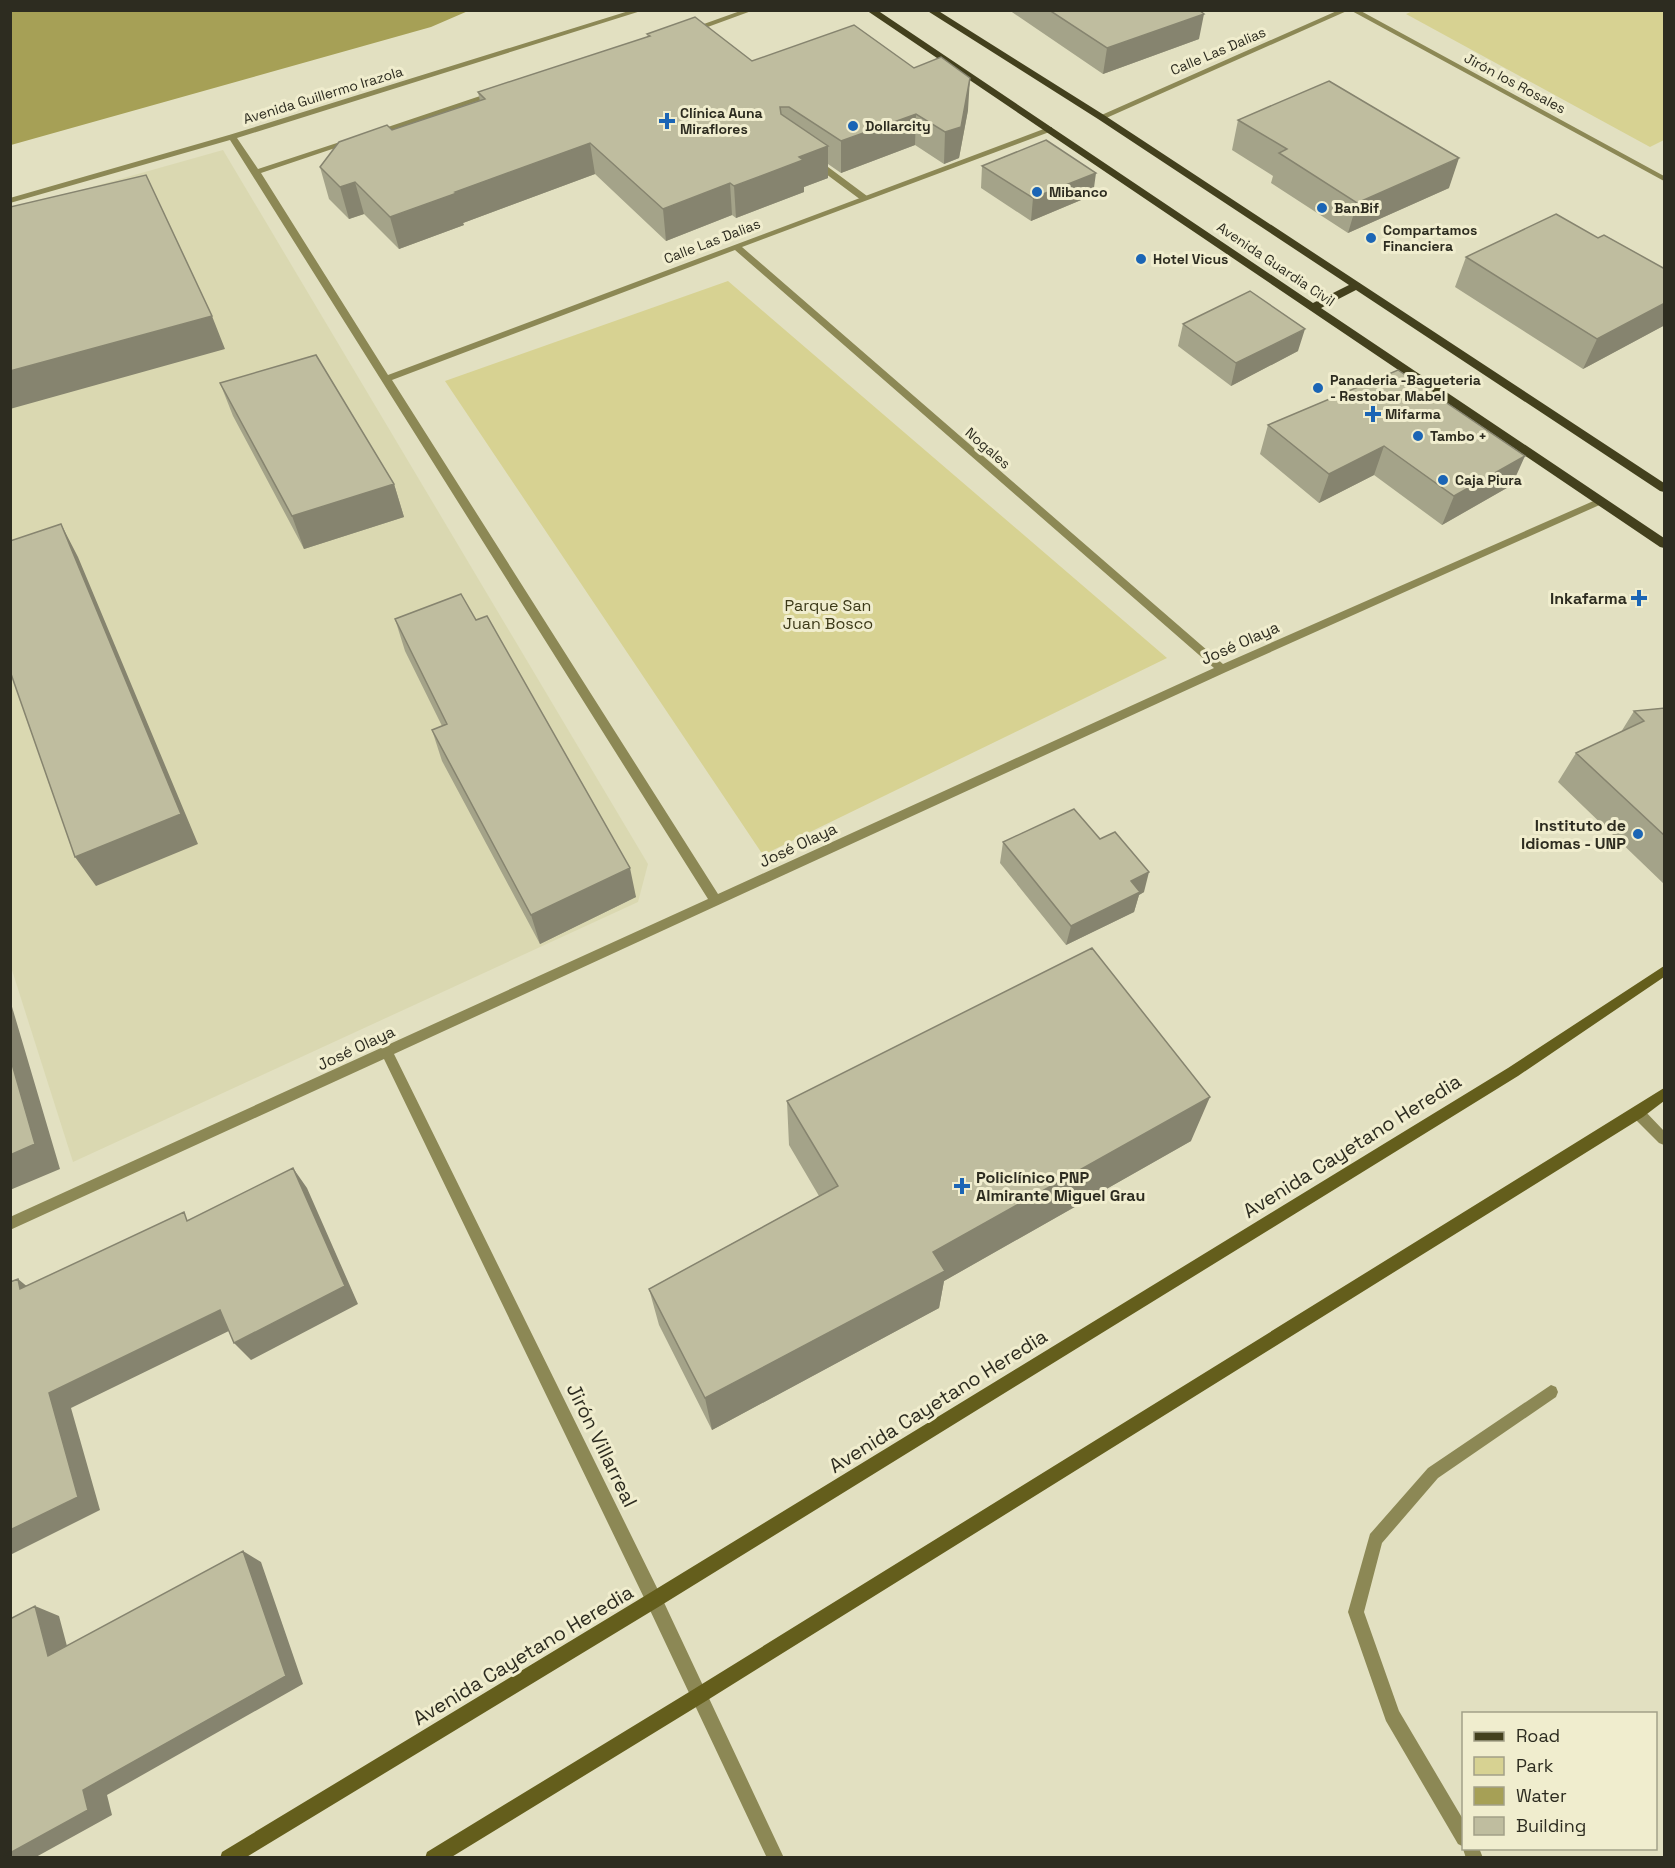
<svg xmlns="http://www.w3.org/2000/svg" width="1675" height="1868" font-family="'Space Grotesk',sans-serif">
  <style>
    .built { fill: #dad8b1 }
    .green { fill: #d7d292 }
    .water { fill: #a6a056 }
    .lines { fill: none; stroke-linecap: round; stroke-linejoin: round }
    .lane { fill: #8c8855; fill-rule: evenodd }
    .street { fill: #8c8855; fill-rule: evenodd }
    .secondary { fill: #645e1c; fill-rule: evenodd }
    .primary { fill: #43401d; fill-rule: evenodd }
    .wall { fill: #a4a389 }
    .shaded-wall { fill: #86846f }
    .building { fill: #bfbd9f; stroke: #86846f; stroke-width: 1.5 }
    .poi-dot { fill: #1b65b5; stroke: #f0edce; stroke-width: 2 }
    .labels { text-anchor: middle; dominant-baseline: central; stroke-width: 6; stroke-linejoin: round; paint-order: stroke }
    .far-street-label { font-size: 14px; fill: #2d2c20; stroke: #f0edce }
    .far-poi-label { font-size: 14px; font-weight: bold; fill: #2d2c20; stroke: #f0edce; text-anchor: start }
    .poi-label { font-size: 16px; font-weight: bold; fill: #2d2c20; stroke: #f0edce; text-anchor: end }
    .park-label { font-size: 16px; fill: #3c3918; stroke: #f0edce }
    .street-label { font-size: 16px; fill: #2d2c20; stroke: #f0edce }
    .near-street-label { font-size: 20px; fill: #2d2c20; stroke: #f0edce }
  </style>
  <rect width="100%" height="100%" fill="#e2e0c1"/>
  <!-- built -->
  <path class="built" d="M223 150 648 864 638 902 73 1162 11 967 10 210Z"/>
  <!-- green -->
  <path class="green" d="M1413 11H1664V140L1650 147 1406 14Z
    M728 281 1167 658 763 855 445 381Z"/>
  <!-- water -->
  <path class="water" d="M11 10H468V11L431 27 11 145Z"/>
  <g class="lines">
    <!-- lane -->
    <path class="lane" d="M814 161H820L867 196V200H861L814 165Z
      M1551 1385 1556 1387 1558 1392 1556 1397 1438 1478 1382 1543 1364 1612 1399 1711 1464 1821V1848H1479L1483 1858H1466L1462 1846 1458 1844 1386 1721 1348 1612 1370 1534 1428 1468Z"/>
    <!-- street -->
    <path class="street" d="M632 10H644L237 138 258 169 346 140 353 142 261 173 388 375 1049 127H1052V131L742 247 1223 664 1598 499 1601 498 1606 501 1604 503 1226 672 394 1054 660 1594 784 1858H767L648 1606 384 1059 10 1230V1217L708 899 230 140 10 203V198L229 135ZM735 250 1214 668 718 894 392 380Z
      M743 10H754L694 32 687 30Z
      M1339 10H1349L1104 119 1097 117Z
      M1350 10H1359L1664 176V181Z
      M492 92 499 94 377 135 370 133Z
      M1638 1107 1643 1109 1664 1131V1145L1659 1143 1633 1117 1632 1113 1633 1109Z"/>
    <!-- secondary -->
    <path class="secondary" d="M1664 966V977L1518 1076 660 1606 245 1858H220L222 1852 648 1594 1508 1068Z
      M1664 1088V1101L1643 1117 706 1701 450 1858H425L427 1852 694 1689Z"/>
    <!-- primary -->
    <path class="primary" d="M866 10H877L1313 303 1349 285 1098 119 926 10H937L1104 115 1664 483V492L1660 491 1356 290 1321 308 1664 538V548L1660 547Z"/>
  </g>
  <!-- wall -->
  <path class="wall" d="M1009 10H1199V39L1103 74Z
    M647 34 752 61 968 110 959 158 944 164 915 145 841 173 828 164V178L804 187V192L736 218 732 215 666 241 595 174 463 223 464 225 399 249 364 214 349 219 329 199 320 167 392 130 480 101 478 92 648 37Z
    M1238 120 1449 188 1348 233 1271 183 1273 176 1232 150Z
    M982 166 1093 195 1031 221 981 188Z
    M1598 238 1665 269V325L1583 369 1455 287 1466 257Z
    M1183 324 1298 351 1231 386 1178 346Z
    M1398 370 1512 485 1442 525 1374 475 1319 503 1260 454 1268 425Z
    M220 383 394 484 404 517 304 549 233 416Z
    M395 619 476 620 636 897 540 944 442 761 432 730 442 726 405 651Z
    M1665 708V885L1558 782 1576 753 1621 732 1634 711Z
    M1003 842 1144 892 1139 895 1134 912 1066 945 1000 863Z
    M787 1101 1191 1141 944 1281 939 1308 712 1430 659 1325 649 1289 819 1196 789 1145Z"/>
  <!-- shaded-wall -->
  <path class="shaded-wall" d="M1204 14 1199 39 1103 74 1107 48Z
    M970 78 968 110 959 158 944 164 945 132Z
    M916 114 915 145 841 173V141Z
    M590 143 595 174 463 223 464 225 399 249 390 217 455 192Z
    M828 146V178L804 187V192L736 218 734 186 799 157Z
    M1459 158 1449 188 1348 233 1357 203Z
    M1096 173 1093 195 1031 221 1033 198Z
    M355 182 364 214 349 219 340 187Z
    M730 183 732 215 666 241 663 209Z
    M1665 303V325L1583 369 1597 339Z
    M212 316 225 349 10 409V371Z
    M1305 329 1298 351 1231 386 1236 363Z
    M1384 446 1374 475 1319 503 1329 474Z
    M1525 456 1512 485 1442 525 1454 496Z
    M394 484 404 517 304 549 292 516Z
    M61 524 78 557 198 844 96 886 75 857Z
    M630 868 636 897 540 944 531 915Z
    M1149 872 1144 892 1139 895 1134 912 1066 945 1071 926 1131 881Z
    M10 1000 60 1169 10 1190Z
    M1210 1097 1191 1141 944 1281 939 1308 712 1430 705 1398 933 1252Z
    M293 1168 307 1188 358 1304 251 1360 234 1343Z
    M18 1279 40 1297 20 1289Z
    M220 1310 237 1327 71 1408 100 1510 10 1555V1530L49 1393Z
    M243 1551 261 1562 303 1684 107 1795 112 1815 36 1857 10 1856V1853L83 1790Z
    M35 1606 59 1616 72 1665 48 1656Z"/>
  <!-- building -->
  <path class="building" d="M1049 10H1199L1204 14 1107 48Z
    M695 17 752 61 854 25 914 68 941 57 970 78 961 127 945 132 916 114 841 141 789 107H780L781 114 828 146 799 157 803 160 734 186 730 183 663 209 590 143 455 192 457 193 390 217 355 182 340 187 320 167 339 142 387 125 392 130 485 99 478 92 650 36 647 34Z
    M1329 81 1459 158 1357 203 1279 153 1287 149 1238 120Z
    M1046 140 1096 173 1033 198 982 166Z
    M146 175 212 316 10 371V207Z
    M1556 214 1598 238 1604 235 1665 269V303L1597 339 1466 257Z
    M1250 291 1305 329 1236 363 1183 324Z
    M316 355 394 484 292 516 220 383Z
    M1398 370 1525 456 1454 496 1384 446 1329 474 1268 425Z
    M61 524 181 814 75 857 10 671V541Z
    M461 594 476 620 487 616 630 868 531 915 432 730 447 724 395 619Z
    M1665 708V836L1576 753 1644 721 1634 711Z
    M1074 809 1100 839 1115 832 1149 872 1131 881 1140 892 1071 926 1003 842Z
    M1092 948 1210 1097 933 1252 945 1271 705 1398 649 1289 838 1186 787 1101Z
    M10 1057 35 1144 10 1155Z
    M293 1168 345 1286 234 1343 220 1310 49 1393 78 1497 10 1530V1282L18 1279 20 1289 184 1212 187 1221Z
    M243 1551 286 1676 83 1790 88 1810 10 1853V1619L35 1606 48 1656Z"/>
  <!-- markers -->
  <g class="poi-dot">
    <path d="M664 112h6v6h6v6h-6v6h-6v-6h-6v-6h6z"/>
    <circle cx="853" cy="126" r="6"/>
    <circle cx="1037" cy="192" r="6"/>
    <circle cx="1322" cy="208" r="6"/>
    <circle cx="1371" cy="238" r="6"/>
    <circle cx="1141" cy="259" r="6"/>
    <circle cx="1318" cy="388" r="6"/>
    <path d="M1370 405h6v6h6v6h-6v6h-6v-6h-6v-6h6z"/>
    <circle cx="1418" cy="436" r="6"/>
    <circle cx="1443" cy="480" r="6"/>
    <path d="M1636 589h6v6h6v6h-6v6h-6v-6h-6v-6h6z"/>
    <circle cx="1638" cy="834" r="6"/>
    <path d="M959 1177h6v6h6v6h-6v6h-6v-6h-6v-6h6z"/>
  </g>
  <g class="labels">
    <!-- far-street labels -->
    <g class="far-street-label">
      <text transform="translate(1218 51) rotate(-23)">Calle Las Dalias</text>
      <text transform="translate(1515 83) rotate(28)">Jirón los Rosales</text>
      <text transform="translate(323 95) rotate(-17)">Avenida Guillermo Irazola</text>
      <text transform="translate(712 241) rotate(-21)">Calle Las Dalias</text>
      <text transform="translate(1276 264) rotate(34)">Avenida Guardia Civil</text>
      <text transform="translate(988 448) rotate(41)">Nogales</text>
    </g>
    <!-- far-poi labels -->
    <g class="far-poi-label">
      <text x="680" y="113">Clínica Auna<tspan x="680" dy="16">Miraflores</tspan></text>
      <text x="865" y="126">Dollarcity</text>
      <text x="1049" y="192">Mibanco</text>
      <text x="1334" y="208">BanBif</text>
      <text x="1383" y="230">Compartamos<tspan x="1383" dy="16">Financiera</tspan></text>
      <text x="1153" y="259">Hotel Vicus</text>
      <text x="1330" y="380">Panaderia -Bagueteria<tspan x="1330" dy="16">- Restobar Mabel</tspan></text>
      <text x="1385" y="414">Mifarma</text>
      <text x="1430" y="436">Tambo +</text>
      <text x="1455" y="480">Caja Piura</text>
    </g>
    <!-- poi labels -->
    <g class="poi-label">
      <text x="1627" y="598">Inkafarma</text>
      <text x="1626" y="825">Instituto de<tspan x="1626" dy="18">Idiomas - UNP</tspan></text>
      <text x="976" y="1177" text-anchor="start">Policlínico PNP<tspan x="976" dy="18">Almirante Miguel Grau</tspan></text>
    </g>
    <!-- park labels -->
    <g class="park-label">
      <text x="828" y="605">Parque San<tspan x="828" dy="18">Juan Bosco</tspan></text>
    </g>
    <!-- street labels -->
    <g class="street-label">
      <text transform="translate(1240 643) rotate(-24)">José Olaya</text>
      <text transform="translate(798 845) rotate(-25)">José Olaya</text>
      <text transform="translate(356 1048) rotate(-25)">José Olaya</text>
    </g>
    <!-- near-street labels -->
    <g class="near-street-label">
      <text transform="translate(1352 1146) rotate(-32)">Avenida Cayetano Heredia</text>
      <text transform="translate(938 1401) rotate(-32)">Avenida Cayetano Heredia</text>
      <text transform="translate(602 1445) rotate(64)">Jirón Villarreal</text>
      <text transform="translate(523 1655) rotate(-31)">Avenida Cayetano Heredia</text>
    </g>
  </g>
  <!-- border -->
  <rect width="1675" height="1868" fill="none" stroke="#2d2c20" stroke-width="24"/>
  <!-- legend -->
  <rect x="1462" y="1712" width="195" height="138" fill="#f0edce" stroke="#a2a088" stroke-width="1.5"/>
  <rect x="1474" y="1732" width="30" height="9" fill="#43401d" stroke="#a2a088" stroke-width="1.5"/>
  <text x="1516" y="1742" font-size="18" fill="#2d2c20">Road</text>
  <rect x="1474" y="1757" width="30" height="18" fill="#d7d292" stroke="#a2a088" stroke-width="1.5"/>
  <text x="1516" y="1772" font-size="18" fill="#2d2c20">Park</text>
  <rect x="1474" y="1787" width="30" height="18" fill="#a6a056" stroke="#a2a088" stroke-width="1.5"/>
  <text x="1516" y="1802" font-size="18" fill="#2d2c20">Water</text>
  <rect x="1474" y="1817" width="30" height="18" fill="#bfbd9f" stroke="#a2a088" stroke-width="1.5"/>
  <text x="1516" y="1832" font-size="18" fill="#2d2c20">Building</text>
</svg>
